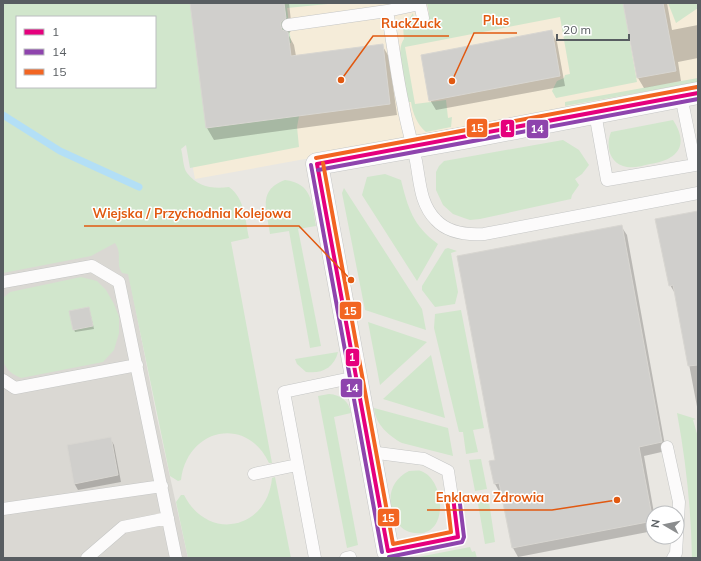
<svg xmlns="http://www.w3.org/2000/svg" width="701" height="561" font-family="Mulish,sans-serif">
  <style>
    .commercial { fill: #f5ecd9 }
    .industrial { fill: #dad8d3 }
    .green { fill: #d1e6cc; fill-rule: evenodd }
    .shadow { fill: #0003 }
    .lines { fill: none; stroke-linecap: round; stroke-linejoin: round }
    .stream { stroke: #b3dff6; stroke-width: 7 }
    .building { fill: #d0cfcc; stroke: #d8d6d1 }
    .lane-casing { stroke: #c5c6c5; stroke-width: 13 }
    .street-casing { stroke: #c5c6c5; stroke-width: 23 }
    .lane { stroke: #fcfbfb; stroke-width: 12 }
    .street { stroke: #fcfbfb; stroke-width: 22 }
    .bus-1-casing { stroke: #fff; stroke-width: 7 }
    .bus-2-casing { stroke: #fff; stroke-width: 7 }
    .bus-3-casing { stroke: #fff; stroke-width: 7 }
    .bus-1 { stroke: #e5007d; stroke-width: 4 }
    .bus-2 { stroke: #8e44ad; stroke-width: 4 }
    .bus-3 { stroke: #f26522; stroke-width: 4 }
    .leader { fill: none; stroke: #e15910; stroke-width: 1.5 }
    .callout-dot { fill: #e15910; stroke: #fff; stroke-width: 1.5 }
    .callout-label { font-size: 13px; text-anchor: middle; font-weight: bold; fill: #e15910; stroke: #fff; stroke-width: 3; stroke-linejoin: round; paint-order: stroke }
    .line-badge { stroke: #fff; stroke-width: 1.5 }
    .badge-label { font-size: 11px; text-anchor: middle; font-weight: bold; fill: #fff }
  </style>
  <rect width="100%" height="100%" fill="#e9e7e2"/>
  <!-- commercial -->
  <path class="commercial" d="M162 3H698V88L195 179Z"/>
  <!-- industrial -->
  <path class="industrial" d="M113 194 157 418 188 558H3V213Z"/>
  <!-- green -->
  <path class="green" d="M3 3H338L287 8 291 43H286V55L291 56 299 116 297 127 299 147 190 168 186 145 181 149C183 155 183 168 187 173 198 187 212 189 229 187 245 199 245 219 249 238L231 242 272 463H269C247 415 187 428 181 480L178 481 170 476 128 274 122 273C115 263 123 255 115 243L91 256 3 273ZM17 17H155V87H17Z
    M427 3H623L637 82 556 98 552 91 557 81 564 78 565 75 570 74 560 17 405 47 415 104 446 100 448 118 452 117 451 127 426 132C417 124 413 114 411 102H406C404 87 395 50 404 39L403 26 405 23 406 24 413 13 414 20 423 18 429 13Z
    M668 3H698V8L676 23Z
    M698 78V82L565 106V102Z
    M673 120C690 146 677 160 650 164 642 166 631 169 623 166 608 161 606 144 611 132Z
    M563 140 579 150 589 165 582 174 575 179 579 185 572 195 571 199 480 219 470 220 464 218 453 214 443 205 436 190V172L439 166 444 161Z
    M385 174 401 180C408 208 413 226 438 244L417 281 362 195 367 177Z
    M285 180C312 183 312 203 316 226L298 229 321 346 310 348 289 231 270 234C267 211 257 190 285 180Z
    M344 188 422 309 426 330 365 310 342 193Z
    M448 248 457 251 451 253 458 292 455 304 435 307 422 290V286L445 249Z
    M81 277 97 281 106 290 114 304 119 317V333L114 350 103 362 21 378C12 374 7 371 3 361V298L10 292Z
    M461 310 484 428 473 430 478 452 466 454 463 432H459L434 328 435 314Z
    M368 322 427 342 380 385Z
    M338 352C334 368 322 374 306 372L297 364 295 359Z
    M431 355 445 418 383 399Z
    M329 394C341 395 349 401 351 413L334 417 358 545 347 548 318 396Z
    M374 408 448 428 453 456 402 443C389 436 375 424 374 408Z
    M677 413 696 419 693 420 698 437V558H692C691 509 686 461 677 413Z
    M481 459 487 489 475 491 469 460Z
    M409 471C413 471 418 470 421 471 446 480 449 538 415 533 406 532 400 528 396 520 386 501 389 481 409 471Z
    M275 477 291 558H188L176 502 181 495H184C208 542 267 530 272 478Z
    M488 495 495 542 485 544 477 498Z
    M470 547 472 552 475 551 477 558H413Z"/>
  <!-- shadow -->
  <path class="shadow" d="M191 3H289L292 30 288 34 294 45 296 56 382 45 389 57 397 115 214 140 207 128Z
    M624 3H667L672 30 698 25V58L678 62 681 81 644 88 638 78Z
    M551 32 557 42 565 86 436 110 430 100Z
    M698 215V412L676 295 670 285Z
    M621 226 627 235 666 451 644 456 654 513 653 531 518 557 513 548 502 493H500L495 484 490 462 496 461Z
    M89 308 94 329 75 332 74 329Z
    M110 438 114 445 121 482 78 490 74 483Z"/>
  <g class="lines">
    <!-- stream -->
    <path class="stream" d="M3 115 60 151 139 187"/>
  </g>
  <!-- building -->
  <path class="building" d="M190 3H284L286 18 281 22V26L282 30 288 32 291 56 383 44 390 104 206 128Z
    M623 3H663L676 71 637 78Z
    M552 30 560 76 429 101 421 55Z
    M698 211V365L688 366 673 285 669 286 655 219Z
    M622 225 662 442 639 447 653 521 512 548 499 483 494 484 489 461 495 460 457 256Z
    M89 307 93 326 73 330 69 311Z
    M111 437 118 475 74 484 67 445Z"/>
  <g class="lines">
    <defs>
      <path id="lane" d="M423 18 420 4 387 11C393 42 396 73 403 104 406 123 412 142 416 161 420 182 420 204 436 220 448 233 467 235 484 234L698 193
        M288 25 387 11
        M595 113 607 180 695 165 681 96
        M3 282 92 266 119 282 176 558
        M3 380 15 388 137 365
        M667 447 679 502 676 553 673 558
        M370 452 424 459 448 471 458 537 388 551V557
        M254 474 297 465
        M3 509 162 486
        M87 558 123 527 168 518
        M315 558 284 392 356 377
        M346 558 350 557"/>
      <path id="street" d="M388 551 317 164 464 138 698 93"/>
    </defs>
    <!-- lane casing -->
    <use href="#lane" class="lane-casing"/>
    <!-- street casing -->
    <use href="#street" class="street-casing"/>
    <!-- lane -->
    <use href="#lane" class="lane"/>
    <!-- street -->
    <use href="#street" class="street"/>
    <defs>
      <path id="bus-1" d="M317 164 388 551
        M317 164 698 93
        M388 551 458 537 453 497"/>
      <path id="bus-2" d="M311 165 382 552
        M318 170 698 99
        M389 557 462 542 464 537 459 496"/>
      <path id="bus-3" d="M316 158 697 87
        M323 163 393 544 451 532 447 498"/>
    </defs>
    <!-- bus-1 casing -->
    <use href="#bus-1" class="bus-1-casing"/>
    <!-- bus-2 casing -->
    <use href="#bus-2" class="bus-2-casing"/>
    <!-- bus-3 casing -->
    <use href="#bus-3" class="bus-3-casing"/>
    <!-- bus-1 -->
    <use href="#bus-1" class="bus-1"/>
    <!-- bus-2 -->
    <use href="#bus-2" class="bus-2"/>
    <!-- bus-3 -->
    <use href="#bus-3" class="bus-3"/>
  </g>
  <!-- callouts -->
  <path class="leader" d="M452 81L474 33H517M341 80L373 36H449M351 280L299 226H84M617 500L552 510H427"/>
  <g class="callout-dot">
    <circle cx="452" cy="81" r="4"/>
    <circle cx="341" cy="80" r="4"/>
    <circle cx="351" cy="280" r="4"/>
    <circle cx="617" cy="500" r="4"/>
  </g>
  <g class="callout-label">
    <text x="496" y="25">Plus</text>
    <text x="411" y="28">RuckZuck</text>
    <text x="192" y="218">Wiejska / Przychodnia Kolejowa</text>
    <text x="490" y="502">Enklawa Zdrowia</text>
  </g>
  <g class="line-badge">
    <rect x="466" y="118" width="22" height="20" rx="4" fill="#f26522"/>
    <rect x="500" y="119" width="15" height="19" rx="4" fill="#e5007d"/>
    <rect x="526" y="119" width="23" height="20" rx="4" fill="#8e44ad"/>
    <rect x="339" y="301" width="23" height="19" rx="4" fill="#f26522"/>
    <rect x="345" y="348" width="15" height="19" rx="4" fill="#e5007d"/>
    <rect x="340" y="378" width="23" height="20" rx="4" fill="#8e44ad"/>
    <rect x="377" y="508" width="23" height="19" rx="4" fill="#f26522"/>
  </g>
  <g class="badge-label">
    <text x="477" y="132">15</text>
    <text x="508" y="132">1</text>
    <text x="537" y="133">14</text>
    <text x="350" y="315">15</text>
    <text x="352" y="361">1</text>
    <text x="352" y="392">14</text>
    <text x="388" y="522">15</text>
  </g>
  <!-- border -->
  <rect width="701" height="561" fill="none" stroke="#585d61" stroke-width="8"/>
  <!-- legend -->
  <rect x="16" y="16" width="140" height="72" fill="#ffffff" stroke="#bcbec0"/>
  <rect x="24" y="29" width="20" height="6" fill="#e5007d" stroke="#bcbec0"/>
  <text x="52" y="36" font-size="12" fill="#585d61">1</text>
  <rect x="24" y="49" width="20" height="6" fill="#8e44ad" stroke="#bcbec0"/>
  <text x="52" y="56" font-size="12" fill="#585d61">14</text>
  <rect x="24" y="69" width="20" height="6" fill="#f26522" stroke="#bcbec0"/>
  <text x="52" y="76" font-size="12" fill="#585d61">15</text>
  <!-- north arrow -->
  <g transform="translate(665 525) rotate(279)"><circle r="19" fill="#ffffff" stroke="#bcbec0"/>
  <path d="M0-3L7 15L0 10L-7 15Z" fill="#8b8d8e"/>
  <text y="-6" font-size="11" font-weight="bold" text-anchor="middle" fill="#585d61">N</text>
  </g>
  <!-- scale -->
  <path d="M557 34v6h72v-6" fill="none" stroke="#585d61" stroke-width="2"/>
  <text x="563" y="34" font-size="12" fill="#585d61" stroke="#ffffff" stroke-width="3" paint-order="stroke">20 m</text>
</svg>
